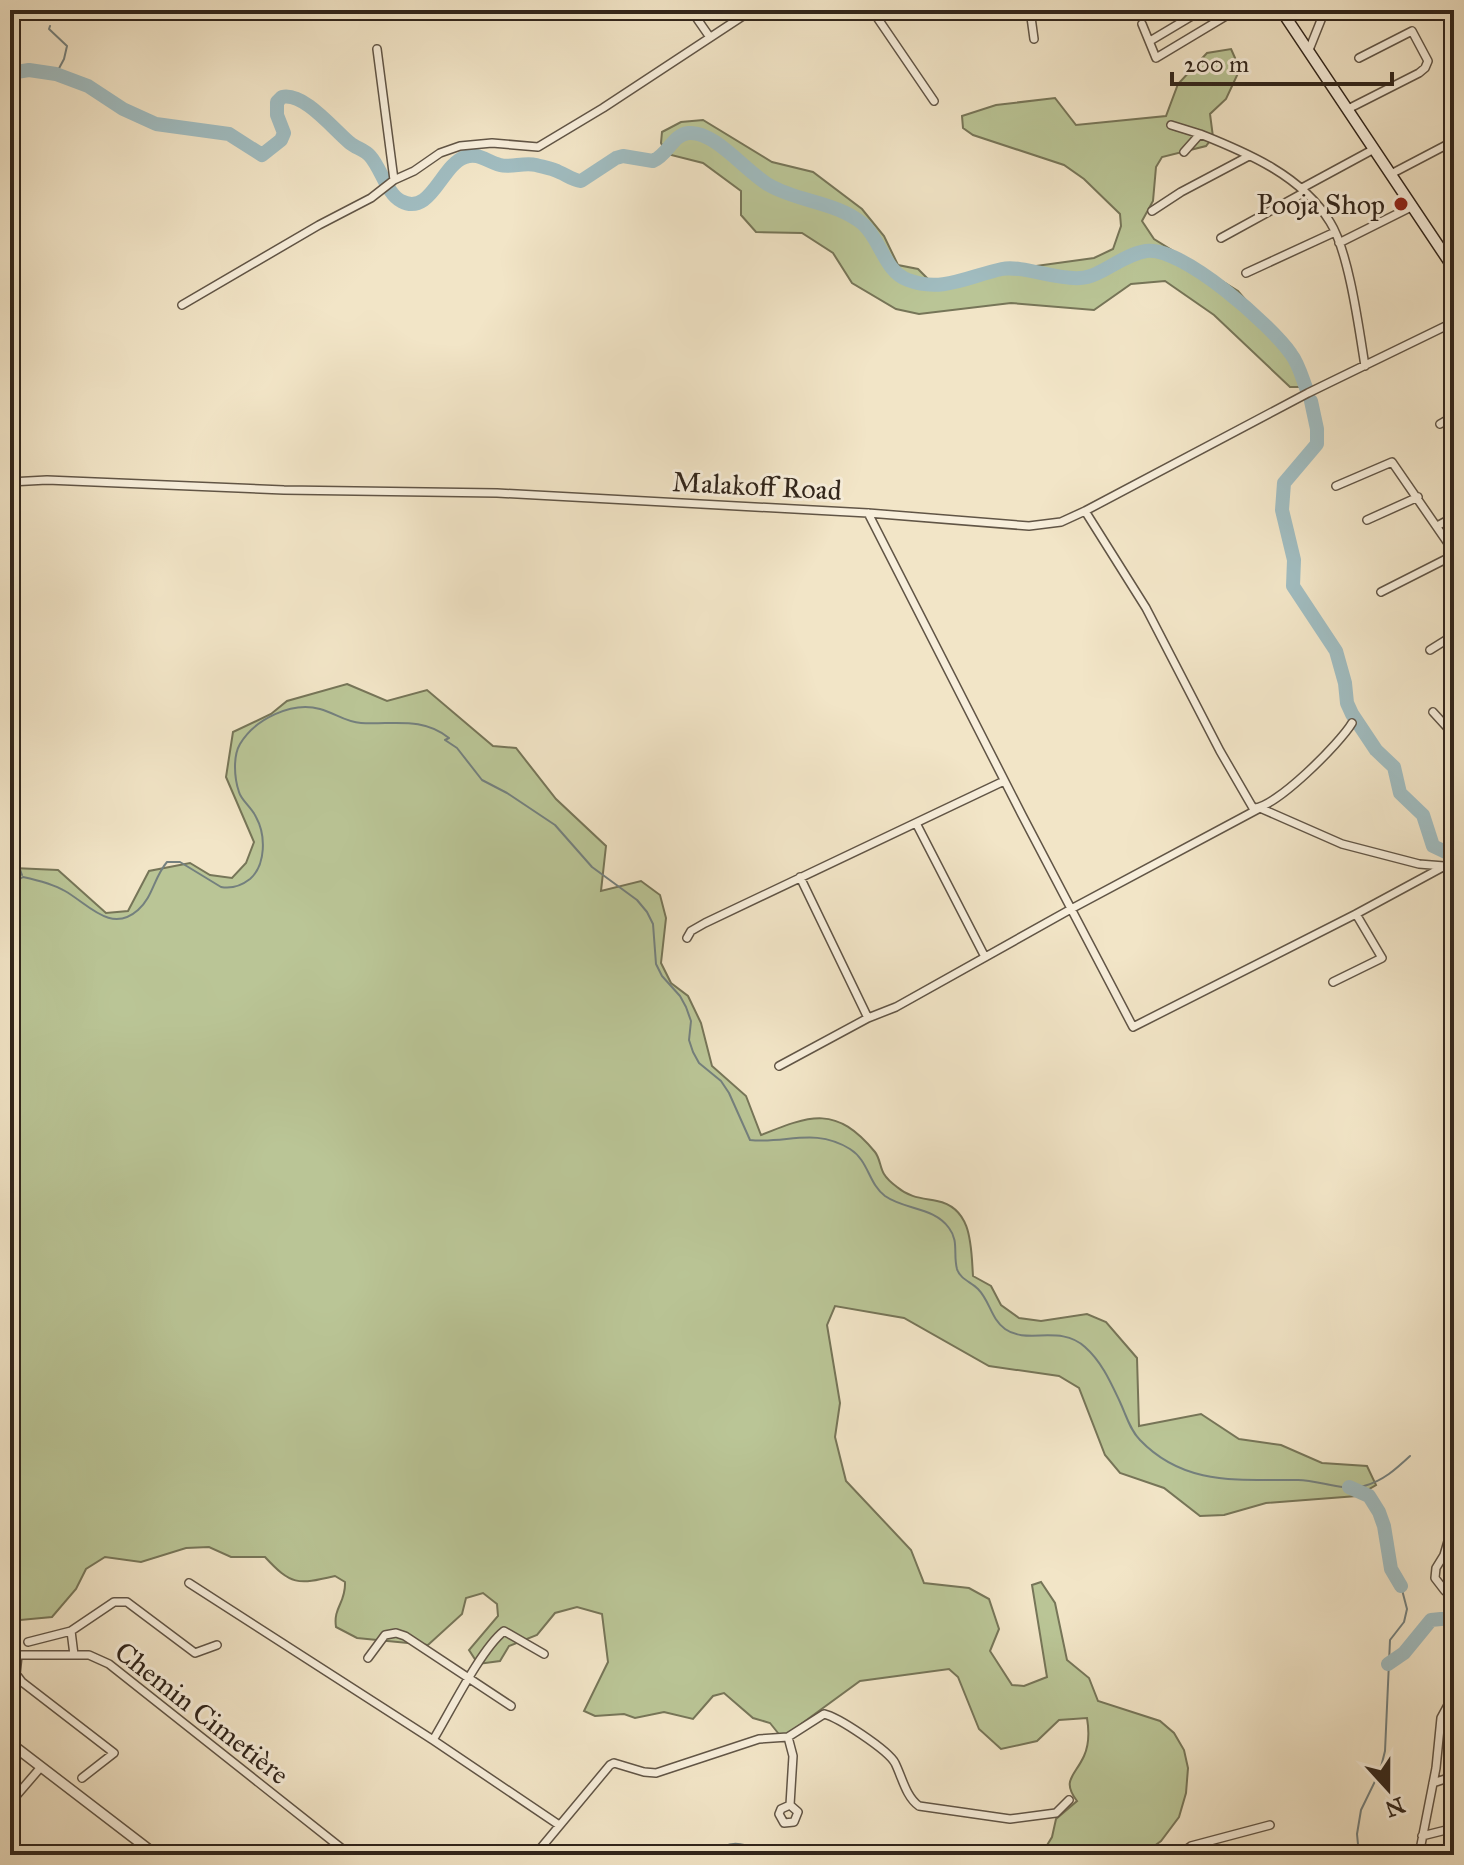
<svg xmlns="http://www.w3.org/2000/svg" width="1464" height="1865" font-family="'IM FELL Great Primer',serif">
  <style>
    .green { fill: #bac596; stroke: #767558; stroke-width: 2 }
    .lines { fill: none; stroke-linecap: round; stroke-linejoin: round }
    .stream { stroke: #74807e; stroke-width: 2 }
    .river { stroke: #a0bcc0; stroke-width: 14 }
    .minor-casing { stroke: #615546; stroke-width: 10 }
    .tertiary-casing { stroke: #615546; stroke-width: 12 }
    .secondary-casing { stroke: #31251b; stroke-width: 13 }
    .minor { stroke: #f7eedb; stroke-width: 7 }
    .tertiary { stroke: #f7eedb; stroke-width: 9 }
    .secondary { stroke: #f7eedb; stroke-width: 10 }
    .poi-dot { fill: #8f2418; stroke: #f7eedb; stroke-width: 3 }
    .labels { text-anchor: middle; dominant-baseline: central; stroke-width: 6; stroke-linejoin: round; paint-order: stroke }
    .poi-label { font-size: 28px; fill: #31251b; stroke: #f7eedb; text-anchor: end }
    .street-label { font-size: 28px; fill: #31251b; stroke: #f7eedb }
  </style>
  <rect width="100%" height="100%" fill="#f2e5c7"/>
  <filter id="stains"><feTurbulence type="fractalNoise" baseFrequency=".0025" numOctaves="4"/><feColorMatrix values="0 0 0 0 .2 0 0 0 0 .09 0 0 0 0 .02 0 0 0 .5 -.17"/></filter>
  <radialGradient id="worn" r=".72"><stop offset=".6" stop-color="#630" stop-opacity="0"/><stop offset="1" stop-color="#630" stop-opacity=".3"/></radialGradient>
  <!-- green -->
  <path class="green" d="M1231 49 1240 69 1226 99 1210 114 1213 137 1206 146 1162 157 1156 167 1153 201 1142 221 1154 239 1238 291 1300 363 1304 376 1302 387H1290L1214 315 1165 281 1131 284 1094 310 1011 303 919 314 896 309 852 283 833 253 802 233 756 232 741 215V191L703 163 667 154 661 143 662 132 681 122 703 120 772 162 813 172 862 209 884 236 898 265 918 269 934 285 944 288 985 273 1094 258 1113 249 1121 226 1120 214 1084 179 1064 165 973 135 963 128 962 116 996 105 1055 98 1076 125 1166 116 1178 84 1207 53Z
    M347 684 387 701 427 690 493 746 516 748 556 799 606 846 601 891 641 881 660 895 666 918 661 963 671 983 688 996 701 1023 712 1066 746 1096 761 1135C811 1115 836 1105 875 1152 880 1158 880 1168 884 1174 887 1179 893 1184 897 1187 910 1198 922 1198 937 1201 973 1208 971 1248 973 1276L991 1286 1001 1305 1019 1318 1041 1321 1087 1314 1106 1322 1137 1358 1139 1426 1201 1414 1239 1439 1281 1445 1322 1463 1367 1466 1376 1485 1357 1496 1266 1503 1224 1515 1200 1516 1164 1488 1120 1473 1105 1455 1079 1388 1059 1376 989 1366 904 1318 835 1306 827 1325 840 1403 835 1437 846 1481 911 1550 924 1583 969 1588 989 1599 999 1629 990 1651 1012 1685 1024 1686 1047 1677 1032 1585 1041 1582 1055 1603 1067 1660 1089 1678 1098 1701 1160 1721 1174 1733 1184 1750 1188 1768 1186 1793 1179 1817 1161 1841 1142 1855H1041L1052 1837 1056 1819 1077 1801C1061 1780 1075 1776 1084 1756 1089 1745 1089 1730 1087 1718L1059 1720 1037 1741 1001 1749 979 1729 958 1677 949 1669 860 1681 782 1738 770 1723 753 1718 724 1693 713 1696 693 1719 664 1712 635 1718 624 1714 595 1716 584 1711 608 1662 602 1614 577 1607 555 1613 537 1635 509 1646 500 1661 478 1664 469 1650 498 1616 497 1604 483 1593 466 1598 462 1614 428 1645 357 1638 336 1627C333 1607 346 1603 345 1582L335 1576C297 1585 291 1585 265 1557H231L209 1547 186 1548 141 1562 105 1557 86 1569 76 1589 52 1617 10 1621V870L14 868 58 870 106 913 128 911 149 871 190 863 210 875 232 878 246 863 254 842 226 777 233 732 271 714 287 701Z"/>
  <g class="lines">
    <!-- stream -->
    <path class="stream" d="M52 16 54 10
      M50 26 49 29 67 46 64 59 56 74
      M10 842 22 875
      M10 885 23 877C37 880 53 884 65 891 88 904 111 934 138 910 153 897 154 877 167 862H180L221 887C232 889 241 886 250 879 266 865 266 835 256 817 252 808 241 800 239 792 234 777 233 756 240 744 255 719 292 701 320 709 335 713 345 722 361 723 392 725 422 716 449 738L445 740 457 748 482 780 507 793 555 825 592 867 637 900 647 912 653 924 656 964 662 976 680 996 686 1007 691 1021 689 1040 693 1052 699 1063 721 1081 729 1093 750 1140C787 1144 814 1127 850 1149 869 1161 868 1183 885 1196 905 1210 934 1207 949 1228 959 1241 953 1254 957 1269 960 1279 971 1282 978 1289 990 1301 991 1319 1005 1329 1027 1345 1060 1324 1085 1347 1102 1362 1111 1383 1120 1402 1126 1415 1130 1430 1140 1440 1185 1487 1240 1479 1298 1480 1320 1480 1342 1492 1364 1486 1383 1481 1396 1469 1410 1456
      M10 904V932
      M716 1855C728 1835 752 1846 767 1855
      M1359 1855 1357 1834 1361 1810 1380 1771 1385 1751 1390 1640 1404 1622 1407 1609 1401 1586"/>
    <!-- river -->
    <path class="river" d="M10 73 29 70 56 74 88 86 123 109 156 124 229 134 262 155 281 140 284 133 277 115V102L282 97C304 92 333 129 350 143 356 148 365 150 370 156 381 168 387 194 401 201 431 217 441 165 465 157 479 152 487 162 500 165 511 168 524 162 536 165 543 167 552 168 559 172 567 175 572 180 581 181L616 158 623 156 653 161C668 155 673 134 689 133 715 131 746 172 769 185 798 202 837 202 863 224 881 240 884 271 908 280 942 293 969 276 1002 269 1023 265 1056 280 1080 278 1101 277 1121 255 1146 251 1182 246 1271 325 1291 354 1299 364 1303 381 1308 393
      M1311 401 1317 429V444L1284 483 1282 510 1294 560 1293 586 1336 651 1345 683 1347 703 1352 714 1376 750 1394 767 1400 793 1423 815 1433 846 1452 855
      M1349 1487 1369 1496 1379 1512 1384 1526 1391 1569 1401 1586
      M1452 1585 1454 1558
      M1388 1664 1404 1653 1431 1620 1451 1618V1597"/>
    <defs>
      <path id="minor" d="M691 10 709 36
        M872 10 934 101
        M1030 10 1034 39
        M1453 10 1454 13
        M1142 24 1156 58 1236 10
        M1150 41 1202 10
        M1309 50 1325 10
        M1348 109 1419 73 1425 68 1428 61 1412 31 1359 58
        M1171 125 1200 134
        M1184 152 1200 134C1248 153 1302 176 1330 222 1349 252 1359 329 1365 366
        M1391 174 1454 141
        M394 180 414 171 440 153 460 146 492 143 538 147 603 108 752 10
        M1302 188 1374 149
        M1152 211 1181 192 1249 156
        M1221 238 1305 192
        M1339 243 1413 206
        M1246 273 1335 232
        M182 305 319 225 371 198 394 180 377 49
        M1440 424 1454 416
        M10 482 47 480 284 490 497 493 868 513 1029 526 1061 522 1085 511 1308 393 1454 322
        M1336 486 1392 462 1454 552
        M1085 511 1146 608 1220 751 1253 808C1274 810 1341 742 1352 723
        M868 513 1022 815 1133 1027 1356 914 1454 861
        M1367 520 1418 497
        M1437 526 1454 517
        M1381 592 1454 555
        M1430 650 1454 635
        M1433 712 1454 735
        M916 823 985 957
        M687 938 691 931 705 923 1004 781
        M1333 982 1382 958 1356 914
        M868 1018 896 1007 1071 909 1260 808 1342 844 1419 864 1444 866 1454 874
        M779 1066 868 1018 800 877
        M1454 1498 1449 1538 1444 1555 1436 1568 1435 1578 1445 1591H1454
        M189 1583 433 1740 559 1825
        M28 1642 71 1631
        M10 1655H89L109 1664 350 1855
        M18 1655 16 1674 22 1682 114 1753 82 1778
        M74 1655 71 1631 114 1602H127L195 1653 217 1645
        M368 1658 385 1635 396 1633 405 1636 511 1706
        M788 1737 793 1756 790 1805 798 1812 794 1822 784 1823 779 1814 781 1809 790 1805
        M433 1740C450 1712 481 1649 504 1631L544 1654
        M1433 1783 1454 1776
        M10 1803 41 1767
        M1422 1836 1454 1828
        M535 1855 610 1765 614 1763 644 1772 656 1773 759 1739 788 1737 824 1714C838 1717 888 1750 895 1763 902 1777 906 1797 919 1806L1010 1819 1056 1813 1069 1800
        M1183 1855 1184 1851 1191 1846 1270 1825
        M1419 1855 1436 1768 1441 1718 1454 1694"/>
      <path id="tertiary" d="M10 1743 156 1855"/>
      <path id="secondary" d="M1281 10 1454 269"/>
    </defs>
    <!-- minor casing -->
    <use href="#minor" class="minor-casing"/>
    <!-- tertiary casing -->
    <use href="#tertiary" class="tertiary-casing"/>
    <!-- secondary casing -->
    <use href="#secondary" class="secondary-casing"/>
    <!-- minor -->
    <use href="#minor" class="minor"/>
    <!-- tertiary -->
    <use href="#tertiary" class="tertiary"/>
    <!-- secondary -->
    <use href="#secondary" class="secondary"/>
  </g>
  <!-- markers -->
  <circle class="poi-dot" cx="1401" cy="204" r="8"/>
  <g class="labels">
    <!-- poi labels -->
    <g class="poi-label">
      <text x="1385" y="204">Pooja Shop</text>
    </g>
    <!-- street labels -->
    <g class="street-label">
      <text transform="translate(757 486) rotate(3)">Malakoff Road</text>
      <text transform="translate(202 1713) rotate(38)">Chemin Cimetière</text>
    </g>
  </g>
  <!-- margin -->
  <rect width="1464" height="1865" fill="none" stroke="#f2e5c7" stroke-width="40"/>
  <rect x="12" y="12" width="1440" height="1841" fill="none" stroke="#31251b" stroke-width="4"/>
  <rect x="20" y="20" width="1424" height="1825" fill="none" stroke="#31251b" stroke-width="2"/>
  <!-- north arrow -->
  <g transform="translate(1388 1789) rotate(159)" stroke="#f7eedb" stroke-width="6" paint-order="stroke">
  <path d="M0-6L14 30L0 20L-14 30Z" fill="#31251b"/>
  <text y="-12" font-size="22" font-weight="bold" text-anchor="middle" fill="#31251b">N</text>
  </g>
  <!-- scale -->
  <path d="M1172 72v12h220v-12" fill="none" stroke="#31251b" stroke-width="4"/>
  <text x="1184" y="72" font-size="24" fill="#31251b" stroke="#f7eedb" stroke-width="6" paint-order="stroke">200 m</text>
  <rect width="100%" height="100%" filter="url(#stains)"/>
  <rect width="100%" height="100%" fill="url(#worn)"/>
</svg>
